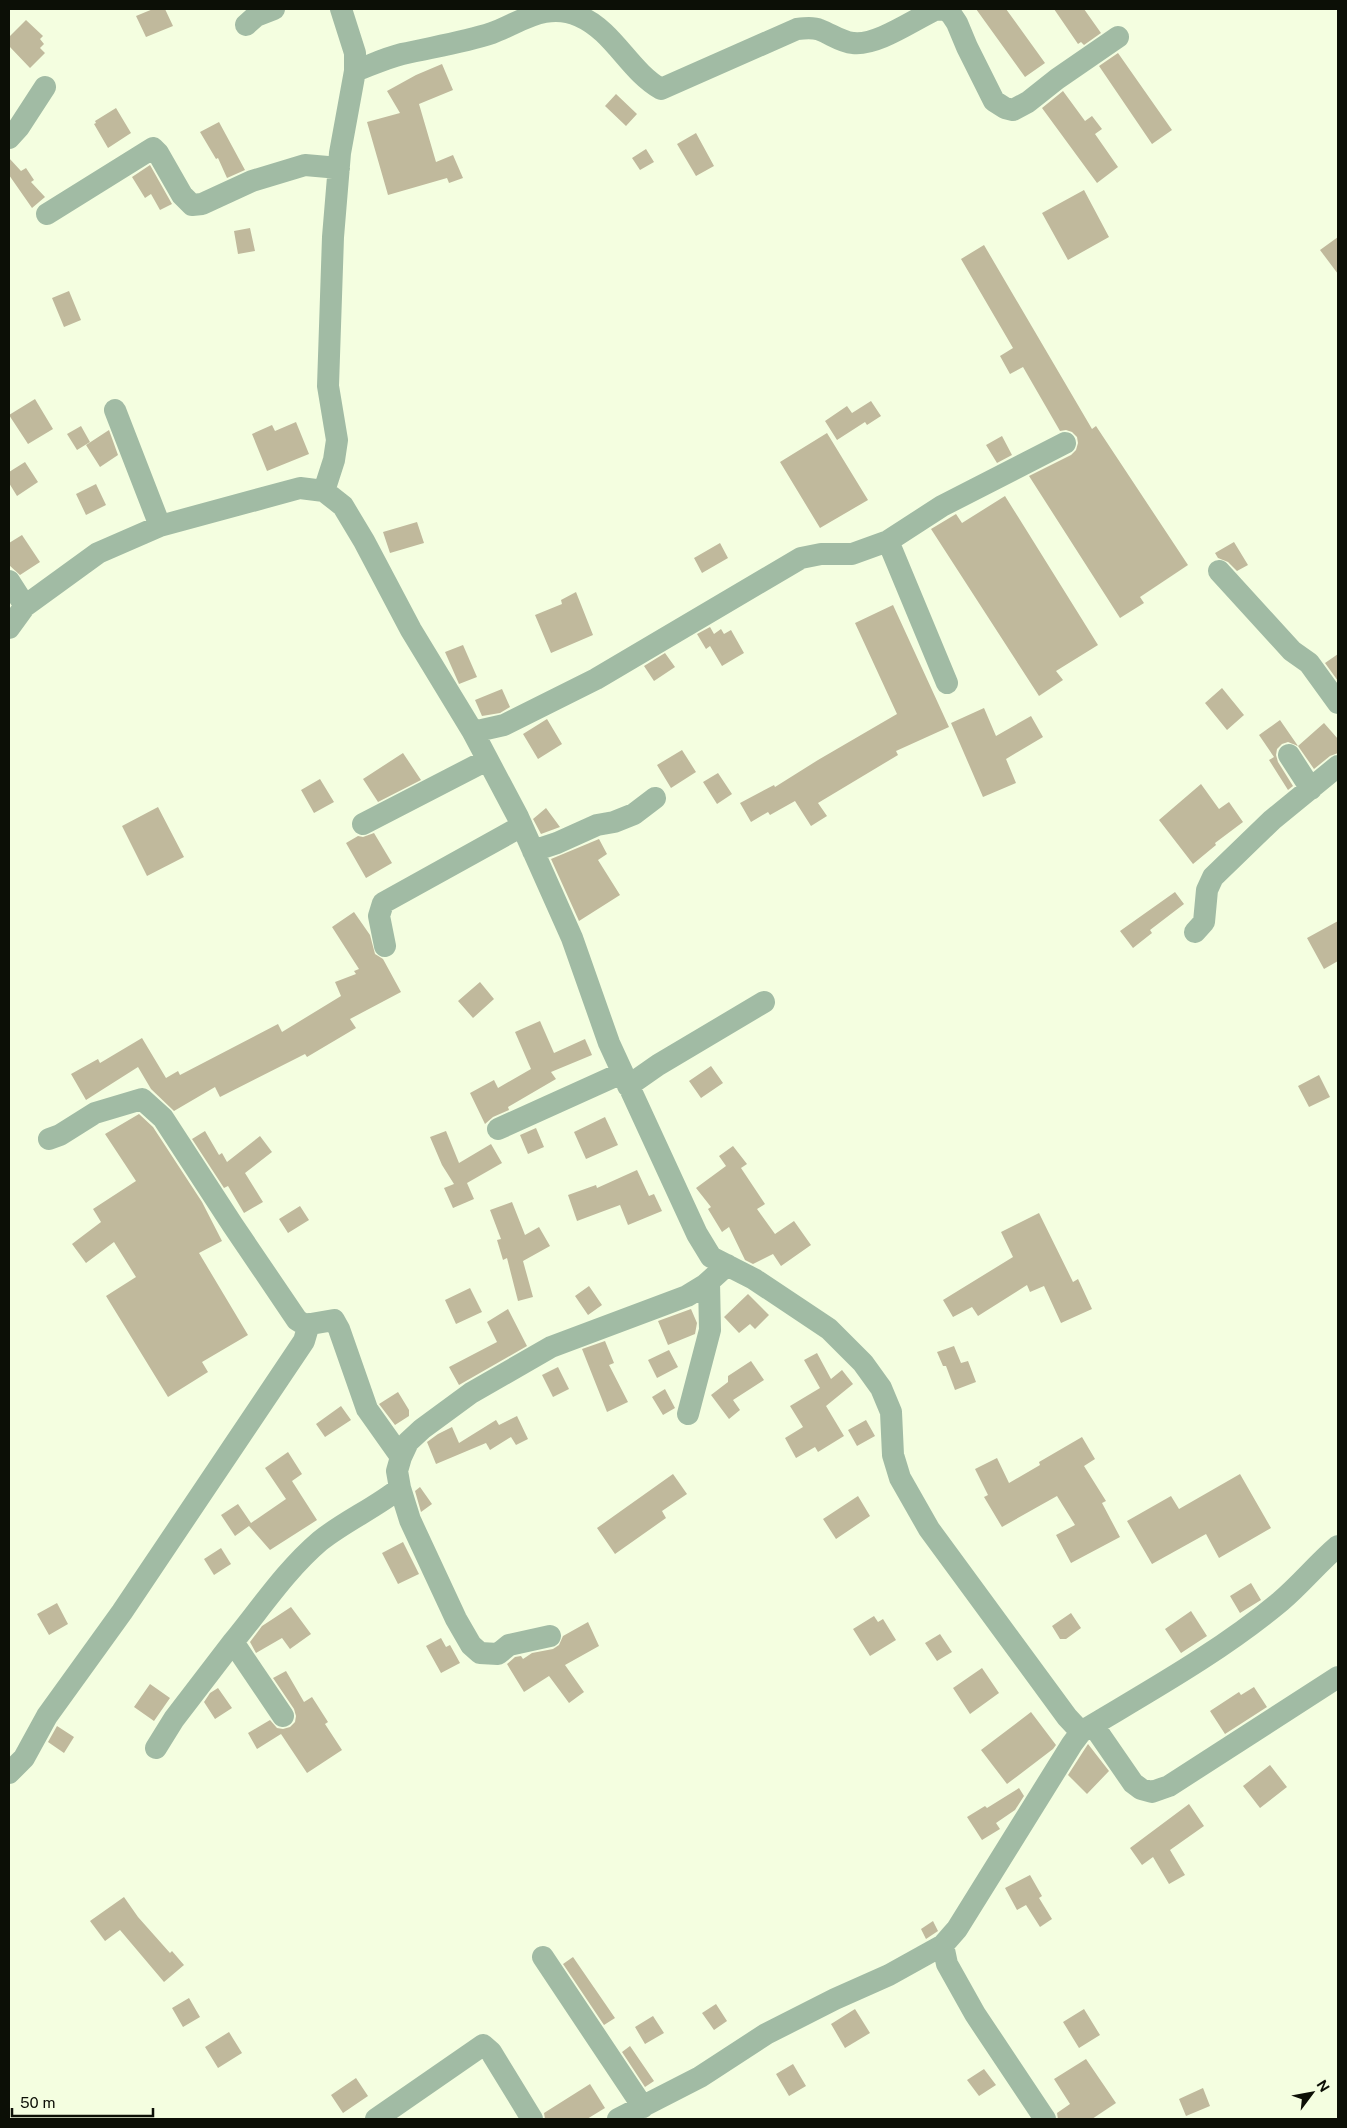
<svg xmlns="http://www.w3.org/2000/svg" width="1347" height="2128" font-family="'Public Sans',sans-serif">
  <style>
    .building { fill: #c0b99c }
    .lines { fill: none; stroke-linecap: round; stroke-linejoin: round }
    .minor { stroke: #a1bba4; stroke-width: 22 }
  </style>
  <rect width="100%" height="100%" fill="#f4fee0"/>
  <!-- building -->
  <path class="building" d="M153 9H165L173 26 146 37 136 16Z
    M976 9H1006L1045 63 1025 77Z
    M1054 9H1084L1101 33 1084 45 1081 42 1078 44Z
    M26 20 43 36 40 39 44 44 40 48 45 53 30 68 9 46V37Z
    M1118 53 1172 130 1152 144 1099 66Z
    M442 64 453 90 419 104 436 162 453 155 463 178 449 183 447 178 388 195 367 122 400 113 387 91 416 75Z
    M1063 91 1085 121 1092 116 1102 129 1095 134 1118 167 1097 183 1042 108Z
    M616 94 637 114 626 126 605 106Z
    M116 108 131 133 108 148 94 124 96 123 95 121Z
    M219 122 245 170 227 178 218 158 216 159 200 132Z
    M696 133 714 166 696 176 677 144Z
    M646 149 654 162 640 170 632 158Z
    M9 158 21 171 26 168 34 180 31 182 45 197 32 208 9 175Z
    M150 165 172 204 160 210 151 194 145 198 132 177Z
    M1084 190 1109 237 1068 260 1042 213Z
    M250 228 255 251 238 254 234 231Z
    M1338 237V274L1320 250Z
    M984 245 1092 429 1096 426 1188 565 1140 597 1144 603 1120 618 1029 476 1071 455 1076 450 1078 443 1077 437 1072 432 1066 430 1060 431 1023 367 1010 374 1000 356 1013 348 961 259Z
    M69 291 81 320 64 327 52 298Z
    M35 399 53 429 28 444 9 415Z
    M871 401 881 416 867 425 865 422 837 440 825 421 847 406 852 413Z
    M296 422 309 454 267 471 252 434 272 425 275 431Z
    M81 426 90 442 77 450 67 434Z
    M109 430 118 455 100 467 86 445Z
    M827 433 868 500 820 528 780 462Z
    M1002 436 1012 455 997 463 986 445Z
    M25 462 38 482 17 496 9 483V472Z
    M96 484 106 505 86 515 76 494Z
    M1005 496 1098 645 1056 671 1063 680 1039 696 931 529 956 514 962 523Z
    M417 522 424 543 390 553 383 532Z
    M22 535 40 562 20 575 9 565V543Z
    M1234 542 1248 565 1237 571 1228 562 1218 558 1215 553Z
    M720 543 728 558 702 573 694 558Z
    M576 592 593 635 551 653 535 615 562 604 561 600Z
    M893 605 949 727 896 751 898 755 818 803 827 816 811 826 795 801 770 815 768 812 751 822 740 803 774 785 775 787 818 760 897 714 855 623Z
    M710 627 714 634 721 629 724 634 731 630 744 653 722 666 710 646 706 649 697 634Z
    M463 645 477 677 459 684 445 652Z
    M665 653 675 667 654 681 644 666Z
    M1338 654V681L1325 663Z
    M1222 688 1244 715 1227 730 1205 703Z
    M502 689 510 707 500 713 482 716 475 700Z
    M984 708 996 736 1031 716 1043 737 1006 759 1016 783 983 797 951 723Z
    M547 719 562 744 538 759 523 734Z
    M1280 720 1298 746 1288 742 1282 744 1277 749 1276 755 1278 762 1293 786 1288 790 1269 760 1274 757 1259 735Z
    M1324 723 1338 739V753L1330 756 1314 769 1298 746Z
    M682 750 696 772 671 788 657 765Z
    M403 753 421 780 378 802 363 779Z
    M718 773 732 794 717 804 703 782Z
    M320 779 334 802 314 813 301 790Z
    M1201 784 1219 809 1229 802 1243 822 1215 843 1216 845 1193 864 1159 820Z
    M158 807 184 857 147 876 122 826Z
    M546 808 560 827 541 834 533 819Z
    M374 833 392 863 366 878 346 843 358 836 363 837Z
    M599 839 607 854 598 860 620 895 579 921 551 859Z
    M1175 892 1184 904 1150 930 1152 933 1133 948 1120 931Z
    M354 912 370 935 375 954 383 959 401 992 350 1019 356 1028 307 1057 305 1054 220 1097 215 1087 174 1111 151 1089 138 1067 86 1100 71 1074 98 1059 100 1063 142 1038 166 1078 178 1071 180 1075 278 1024 282 1032 341 996 335 982 356 974 354 971 359 969 332 927Z
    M1338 921V961L1324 969 1307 938Z
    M480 982 494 999 473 1018 458 1001Z
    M540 1021 554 1053 585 1039 592 1055 551 1072 556 1079 508 1107 509 1110 493 1117 485 1124 470 1093 494 1080 498 1088 531 1069 515 1032Z
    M711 1066 723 1083 701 1098 689 1081Z
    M1319 1075 1330 1097 1309 1107 1298 1086Z
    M139 1114 153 1127 202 1202 222 1241 199 1253 248 1335 202 1362 208 1372 168 1397 106 1296 136 1277 114 1242 86 1263 72 1244 101 1222 93 1209 136 1181 105 1134Z
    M605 1117 618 1145 586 1159 574 1132Z
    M536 1128 544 1147 528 1154 520 1135Z
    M205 1131 219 1155 222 1153 227 1162 260 1136 272 1152 245 1173 263 1202 244 1213 228 1186 224 1188 192 1139Z
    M446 1131 459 1163 491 1144 502 1163 467 1183 474 1199 453 1208 444 1188 454 1184 442 1165 430 1137Z
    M733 1146 747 1164 741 1168 765 1204 757 1209 775 1234 794 1221 811 1245 781 1266 773 1254 753 1264 745 1260 729 1227 722 1232 708 1209 711 1207 696 1188 726 1166 719 1156Z
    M637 1170 649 1196 654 1194 662 1211 628 1225 620 1205 577 1221 568 1195 596 1185 597 1188Z
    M512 1202 525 1235 539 1227 550 1246 523 1261 533 1297 518 1301 507 1258 503 1260 497 1240 501 1239 490 1210Z
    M300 1206 309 1220 288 1233 279 1219Z
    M1039 1213 1073 1282 1078 1279 1092 1309 1061 1323 1044 1286 1030 1292 1027 1285 978 1316 972 1307 953 1317 943 1300 1013 1257 1001 1232Z
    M589 1286 602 1305 588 1315 575 1296Z
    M470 1288 482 1312 456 1324 445 1300Z
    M748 1294 769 1315 755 1329 750 1324 739 1333 724 1317Z
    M508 1309 527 1346 459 1385 449 1367 497 1342 487 1322Z
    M691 1309 697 1323 695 1334 668 1345 658 1321Z
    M605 1341 614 1363 609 1365 628 1402 607 1412 582 1349Z
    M954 1346 961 1363 968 1361 976 1382 955 1390 946 1366H943L937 1352Z
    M669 1350 678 1367 657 1378 648 1360Z
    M817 1353 831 1379 842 1370 853 1384 826 1406 844 1436 818 1452 815 1447 796 1458 785 1438 803 1427 790 1406 820 1388 804 1360Z
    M751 1361 764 1380 733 1400 740 1410 729 1419 711 1395 728 1382V1376Z
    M558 1367 569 1389 553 1397 542 1375Z
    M665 1389 675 1408 663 1415 652 1397Z
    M398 1392 409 1410V1416L395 1425 379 1404Z
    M341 1406 351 1420 325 1437 316 1424Z
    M517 1416 528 1439 516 1445 511 1437 490 1450 486 1443 436 1464 427 1442 438 1434 452 1427 459 1443 496 1420 499 1425Z
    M866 1420 875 1436 857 1446 848 1430Z
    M1082 1437 1095 1459 1084 1466 1106 1501 1102 1503 1120 1537 1071 1563 1056 1535 1075 1525 1057 1496 1002 1527 984 1497 988 1495 975 1469 997 1458 1009 1483 1040 1465 1039 1462Z
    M288 1452 302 1474 292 1481 317 1520 270 1550 249 1526 235 1536 221 1515 238 1504 251 1523 286 1499 265 1468Z
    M673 1474 687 1494 662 1511 666 1518 615 1554 597 1528Z
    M1240 1474 1271 1528 1219 1558 1206 1534 1152 1564 1127 1521 1171 1496 1179 1509Z
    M420 1487 432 1504 421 1512 415 1491Z
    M858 1496 870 1516 836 1539 823 1519Z
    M403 1542 419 1574 398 1584 382 1553Z
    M221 1548 231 1564 214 1575 204 1559Z
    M1251 1583 1261 1600 1240 1613 1230 1596Z
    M57 1603 68 1624 49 1635 37 1614Z
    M291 1607 311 1634 290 1649 282 1638 256 1653 250 1642 262 1626Z
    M1191 1611 1207 1636 1181 1653 1165 1629Z
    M1071 1613 1081 1628 1066 1639H1060L1052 1626Z
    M874 1616 878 1622 883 1619 896 1640 870 1656 853 1629Z
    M588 1622 599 1646 565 1665 584 1692 569 1703 549 1676 524 1692 507 1664 515 1657 521 1656 523 1659 532 1653 553 1649 559 1645 563 1636Z
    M940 1634 952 1652 937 1661 925 1643Z
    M441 1638 446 1647 450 1645 460 1663 441 1673 426 1646Z
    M982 1668 999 1693 970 1714 953 1688Z
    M286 1671 304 1702 312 1697 328 1722 325 1724 342 1750 307 1773 281 1734 257 1749 248 1733 270 1720 277 1728 283 1729 290 1727 295 1722 296 1716 294 1709 273 1678Z
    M150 1684 170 1698 154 1721 134 1707Z
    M1254 1687 1267 1707 1225 1734 1210 1711 1239 1692 1241 1695Z
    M218 1688 232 1708 215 1719 204 1702 210 1693Z
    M1031 1712 1056 1745 1053 1749 1007 1784 981 1750Z
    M57 1726 74 1737 64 1753 48 1742Z
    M1088 1744 1109 1771 1087 1794 1068 1775Z
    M1270 1765 1287 1787 1260 1808 1243 1786Z
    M1019 1788 1024 1796 1015 1810 996 1823 1000 1829 982 1840 967 1817 985 1806 987 1808Z
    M1189 1804 1204 1826 1170 1850 1185 1875 1169 1884 1153 1857 1142 1865 1130 1848Z
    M1030 1875 1042 1896 1039 1898 1052 1919 1040 1927 1026 1905 1017 1910 1005 1888Z
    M124 1897 138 1917 170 1953 172 1951 184 1965 164 1982 120 1930 105 1941 90 1921Z
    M933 1921 938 1931 926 1939 921 1929Z
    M573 1957 615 2018 604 2025 563 1964Z
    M189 1998 200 2017 183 2027 172 2008Z
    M716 2004 727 2021 714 2030 702 2013Z
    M855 2009 870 2033 845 2048 831 2024Z
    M1084 2009 1100 2035 1079 2048 1063 2022Z
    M653 2016 664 2033 645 2044 635 2027Z
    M229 2032 242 2053 218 2068 205 2047Z
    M630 2046 654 2081 645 2087 622 2052Z
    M1086 2059 1116 2103 1092 2119H1058L1057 2113 1070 2104 1054 2079Z
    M793 2064 806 2086 789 2096 776 2074Z
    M984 2069 996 2085 979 2096 967 2080Z
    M356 2078 368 2096 343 2113 331 2095Z
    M590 2084 605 2108 587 2119H545L544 2113Z
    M1203 2088 1210 2106 1186 2116 1179 2099Z"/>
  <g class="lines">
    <!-- minor -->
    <path class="minor" d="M945 9 951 14 957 23 967 47 994 101 1005 108 1013 110 1028 102 1057 79 1118 37
      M246 25 256 16 274 9
      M355 71C371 65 386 58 402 54 432 47 462 43 492 33 509 27 527 15 545 12 557 10 568 11 579 16 614 31 629 71 661 89L797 29C805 28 813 27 820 30 831 34 841 42 853 43 877 46 913 20 935 10L943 9
      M9 138 19 127 45 87
      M47 214 153 148 158 153 182 195 192 205 202 204 252 181 305 165 339 168
      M115 410 160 526
      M324 491 334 460 337 440 328 386 333 237 340 153 355 71V53L341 9
      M888 541 947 683
      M1219 571 1292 651 1309 663 1338 703
      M9 581 25 606
      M9 628 25 606 98 553 160 526 300 488 324 491 343 506 364 541 411 630 473 732 518 817 572 938 609 1043 697 1234 711 1257 754 1279 829 1329 863 1363 881 1388 891 1412 893 1455 900 1478 929 1529 1067 1717 1081 1732 1072 1744 957 1929 943 1945 947 1964 975 2014 1045 2119
      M473 732 504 725 596 679 801 558 821 554H852L888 541 942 506 1065 443
      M1289 755 1311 789
      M363 824 487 760
      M533 851 557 843 597 825 614 822 634 814 655 798
      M1195 932 1204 922 1207 890 1213 877 1272 820 1338 766
      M385 946 379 916 383 903 522 826
      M628 1086 658 1065 764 1002
      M498 1129 622 1073
      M49 1139 60 1135 95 1113 142 1099 163 1118 232 1224 297 1320 305 1325 334 1320 339 1329 367 1409 401 1457 397 1471 400 1488 410 1520 456 1619 471 1645 480 1653 498 1654 509 1645 550 1636
      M688 1414 710 1330 709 1282
      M401 1457 408 1442 422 1429 471 1393 551 1347 687 1296 705 1285 727 1265
      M283 1716 233 1642C261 1608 286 1570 320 1541 345 1521 375 1508 400 1488
      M1093 1725 1133 1783 1141 1789 1152 1792 1169 1786 1338 1677
      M1081 1732C1149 1691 1220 1652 1281 1601 1301 1584 1318 1563 1338 1546
      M156 1748 174 1719 233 1642
      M9 1773 24 1758 47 1716 122 1612 304 1341 309 1324
      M543 1957 643 2107
      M376 2119 483 2045 491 2052 532 2119
      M618 2119 700 2077 766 2034 835 1999 889 1975 943 1945"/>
  </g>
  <!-- border -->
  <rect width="1347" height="2128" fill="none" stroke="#0c0f06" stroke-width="20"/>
  <!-- north arrow -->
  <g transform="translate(1312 2093) rotate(58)" stroke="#f4fee0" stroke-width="4" paint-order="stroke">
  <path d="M0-4L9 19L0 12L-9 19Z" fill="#0c0f06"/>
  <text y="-8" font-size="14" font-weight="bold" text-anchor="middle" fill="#0c0f06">N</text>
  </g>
  <!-- scale -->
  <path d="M12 2108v8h141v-8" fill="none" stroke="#0c0f06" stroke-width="2.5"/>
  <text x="20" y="2108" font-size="15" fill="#0c0f06" stroke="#f4fee0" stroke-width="4" paint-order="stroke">50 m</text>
</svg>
